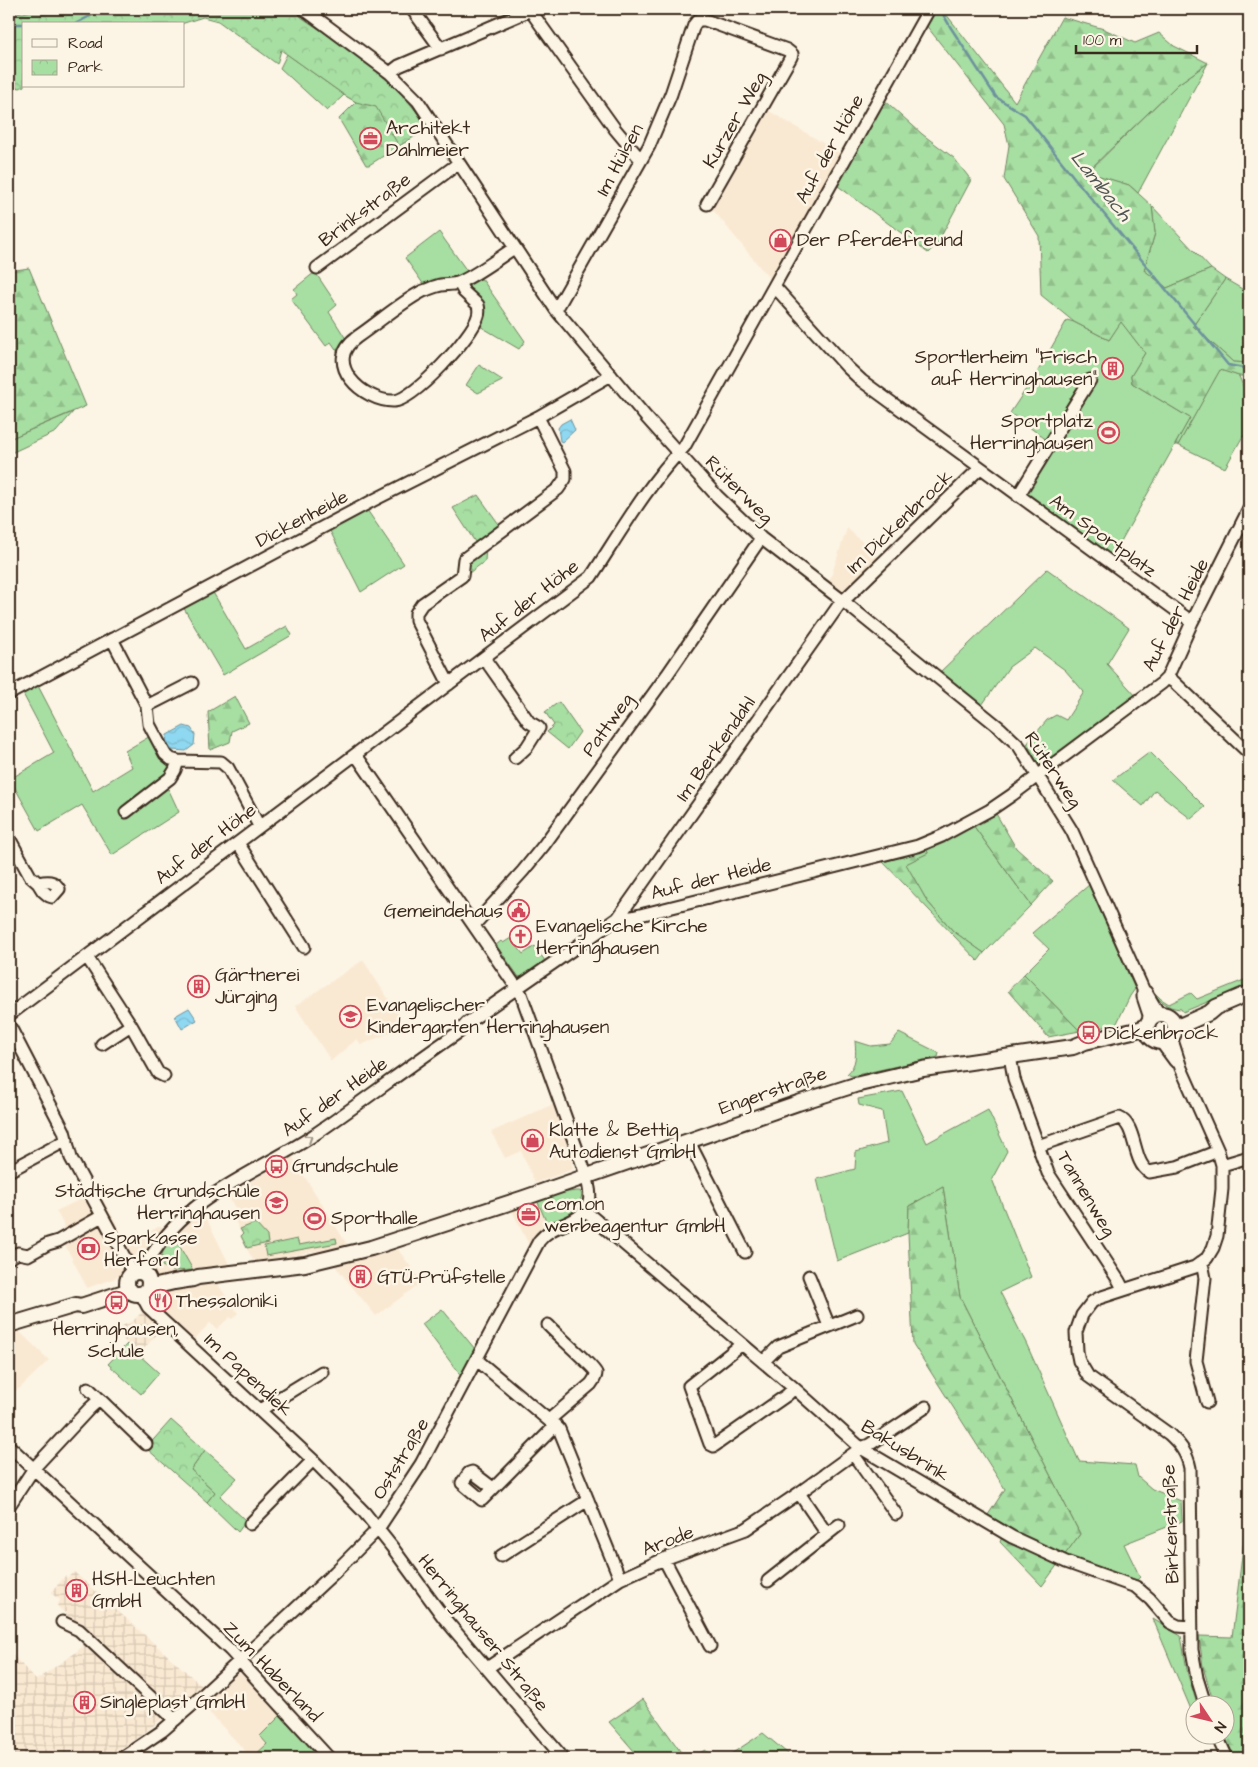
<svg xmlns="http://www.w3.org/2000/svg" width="1258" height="1767" font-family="'Architects Daughter',sans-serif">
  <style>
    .built { fill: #fae9d2 }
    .industrial { fill: url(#industrial-grid) }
    .grass { fill: #a7dea2; stroke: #718460 }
    .forest { fill: url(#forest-firs); stroke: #718460 }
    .park { fill: url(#park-crowns); stroke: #718460 }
    .water { fill: url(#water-waves); stroke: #6d929d }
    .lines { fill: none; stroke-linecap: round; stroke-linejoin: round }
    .stream { stroke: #6d929d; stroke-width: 2.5 }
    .minor-casing { stroke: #3b2a1e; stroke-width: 15 }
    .major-casing { stroke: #3b2a1e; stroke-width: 18 }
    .minor { stroke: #fcf5e5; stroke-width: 11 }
    .major { stroke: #fcf5e5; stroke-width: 14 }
    .oneway { stroke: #9c9082 }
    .labels { text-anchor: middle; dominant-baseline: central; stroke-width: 5; stroke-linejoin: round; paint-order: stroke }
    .street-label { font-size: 19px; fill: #3b2a1e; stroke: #fcf5e5 }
    .poi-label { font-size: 19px; fill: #3b2a1e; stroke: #fcf5e5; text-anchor: start }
    .water-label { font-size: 20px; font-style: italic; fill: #505653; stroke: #fcf5e5 }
  </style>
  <defs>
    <pattern id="industrial-grid" width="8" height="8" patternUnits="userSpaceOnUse" patternTransform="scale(1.25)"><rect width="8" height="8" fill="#fae9d2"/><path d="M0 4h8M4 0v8" fill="none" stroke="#d7c8b4"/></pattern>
    <pattern id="forest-firs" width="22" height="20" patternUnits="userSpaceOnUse" patternTransform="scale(1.25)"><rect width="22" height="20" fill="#a7dea2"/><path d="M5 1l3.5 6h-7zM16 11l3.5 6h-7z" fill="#91bf8b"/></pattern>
    <pattern id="park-crowns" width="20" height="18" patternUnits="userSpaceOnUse" patternTransform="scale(1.25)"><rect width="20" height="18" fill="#a7dea2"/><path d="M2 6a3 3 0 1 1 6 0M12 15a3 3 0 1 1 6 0" fill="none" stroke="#91bf8b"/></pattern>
    <pattern id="water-waves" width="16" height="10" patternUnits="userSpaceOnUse" patternTransform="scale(1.25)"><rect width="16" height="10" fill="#8fd8f1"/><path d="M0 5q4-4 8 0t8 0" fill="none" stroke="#7cbace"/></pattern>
  </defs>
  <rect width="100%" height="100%" fill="#fcf5e5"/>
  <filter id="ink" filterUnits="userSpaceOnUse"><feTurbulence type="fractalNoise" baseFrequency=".02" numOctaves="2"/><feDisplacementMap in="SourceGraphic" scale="10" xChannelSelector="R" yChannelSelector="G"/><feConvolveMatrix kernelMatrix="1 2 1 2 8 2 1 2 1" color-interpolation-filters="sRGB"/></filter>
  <g filter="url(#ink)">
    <!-- built -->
    <path class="built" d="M764 108 845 156 772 282 709 205Z
      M847 528 882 560 846 595 829 582Z
      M363 960 406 1026 361 1045 357 1039 331 1061 295 1006Z
      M556 1103 576 1162 572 1163 574 1169 535 1183 521 1151 505 1158 491 1132Z
      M292 1156 348 1246 266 1260H253L240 1236 242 1234 230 1212 235 1208 228 1196Z
      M98 1191 128 1244 158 1227H182L203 1211 229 1264 217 1283 238 1313 232 1319 230 1317 217 1329 210 1323 192 1342 148 1301 149 1279 142 1271 136 1267 113 1279 87 1288 64 1243 63 1224 56 1211Z
      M537 1200 548 1226 537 1232 529 1245 511 1209Z
      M397 1248 422 1282 376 1316 335 1266Z
      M19 1331 49 1360 19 1389 9 1392V1334Z
      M237 1673 249 1676 283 1713 260 1736 267 1744 252 1758 202 1705Z"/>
    <!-- industrial -->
    <path class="industrial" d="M143 1311 162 1329 139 1354 113 1330 133 1321Z
      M74 1572 202 1686 143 1734 107 1758H9V1651L36 1680 75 1653 92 1638 57 1606 60 1600 51 1593 65 1576 67 1578Z"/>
    <!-- grass -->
    <path class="grass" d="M287 54 344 95 327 111 280 68Z
      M1208 63 1138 193 1129 185 1087 173 1178 84Z
      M1152 206 1211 269 1167 288 1144 270 1155 233Z
      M439 232 467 271 456 278 424 285 405 258Z
      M315 272 337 305 329 312 346 339 338 352 331 342 326 346 291 299 297 294 294 289Z
      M475 275 480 280 482 279 525 341 519 349 478 325 482 314 467 289V281Z
      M1225 279 1249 293V363L1233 362 1193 326Z
      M1067 320 1074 322 1109 340 1121 321 1145 353 1131 376 1132 383 1190 418 1111 559 1025 496 1055 446 1010 413 1038 371Z
      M479 365 502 380V381L478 393 466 385Z
      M1220 369 1239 376 1249 401V438L1243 436 1225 468 1178 445Z
      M73 412 56 432 9 454V439Z
      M365 507 404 564 361 592 328 527Z
      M1047 569 1129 628 1107 664 1137 697 1044 764 1038 763 1027 744 1047 720 1056 715 1066 720 1084 692 1065 670 1035 648 1009 667 982 705 940 672Z
      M211 589 246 649 287 626 292 635 223 675 182 605Z
      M36 682 93 791 132 767 125 751 152 735 169 768 166 784 179 812 112 855 82 805 39 831 10 779 54 753 21 690Z
      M1150 752 1205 807 1191 819 1155 790 1143 806 1113 780Z
      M973 825 1031 905 984 953 953 931 927 901 905 864 928 853 927 850Z
      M1089 885 1135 989 1130 996 1116 1025 1080 1031 1024 974 1049 949 1032 933Z
      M511 938 523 954 535 946 545 961 524 976 519 977 496 945 501 941 503 943Z
      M1249 978V985L1183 1012 1181 1009C1166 1008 1159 1001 1151 989L1161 999 1169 1004 1191 993 1197 999Z
      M899 1033 939 1053 938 1057 852 1076 847 1074C857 1065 856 1054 855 1041L871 1046 890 1044Z
      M902 1091 927 1143 988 1110 1007 1151 992 1179 1031 1277 1000 1292 1026 1343 1079 1461 1135 1465 1138 1477 1152 1489 1181 1501 1182 1521 1124 1544 1140 1577 1135 1582 1063 1557 1080 1534 960 1297 943 1187 909 1206 908 1233 837 1261 817 1179 855 1169 856 1152 887 1143 882 1111 859 1105 858 1099Z
      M576 1191H580L582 1195C578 1213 563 1218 548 1226L537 1200 561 1193Z
      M336 1238 337 1243 266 1256 264 1246 297 1239 299 1245Z
      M174 1239 176 1240 193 1270 173 1271 162 1266C159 1255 165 1245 174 1239Z
      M442 1309 475 1349 461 1376 422 1324Z
      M127 1344 159 1373 141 1394 108 1364Z
      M205 1450 237 1478 220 1496 246 1521 238 1532 207 1502 215 1492 191 1470Z
      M1153 1619 1181 1636 1188 1675 1197 1704H1196L1195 1719Z
      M283 1713 323 1758H252L267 1744 260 1736Z
      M763 1733 793 1758H725Z"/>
    <!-- forest -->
    <path class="forest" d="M934 9H942L1015 102 1062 17 1104 29 1135 43 1159 33 1174 46 1208 63 1178 84 1087 172 1129 185 1152 206 1155 233 1144 270 1167 288 1211 269 1225 279 1193 326 1233 362 1249 363V376H1239L1220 370 1178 445H1175L1190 418 1132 383 1131 376 1145 353 1121 322 1109 340 1074 322 1041 295 1039 236 1004 179 1009 145 1004 124 925 24Z
      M344 95 418 111 428 128 369 165H366L339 119 356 102Z
      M881 97 922 134 954 158 971 180 937 244 928 253 834 183Z
      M29 268 86 406 9 439V271Z
      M235 696 249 723 232 731 230 742 210 750 208 712Z
      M995 812 1016 848 1053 881 1031 905 973 825Z
      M927 850 928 853 906 864 927 901 953 931 984 953 978 961 883 862Z
      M1024 974 1080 1031 1048 1037 1008 991Z
      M943 1187 960 1297 1080 1534 1042 1586 1000 1542 1005 1530 986 1518 1005 1489 913 1344 908 1233 909 1206Z
      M1249 1499V1742L1240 1758H1235L1224 1735 1226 1704H1214L1203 1667 1199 1636 1232 1637Z
      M643 1699 685 1758H640L609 1722Z
      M705 1750 717 1758H691Z"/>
    <!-- park -->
    <path class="park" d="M38 9H296L301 17C348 49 397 79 428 128L399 146 376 107 356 102 344 95 281 50 277 64 218 21 203 17 181 24H24V86L20 88 9 85V11L23 13Z
      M478 495 501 527 477 545 453 508Z
      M486 546 485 561 465 576 467 560Z
      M559 702 580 732 568 749 547 732 554 725 545 712Z
      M255 1223 267 1236 268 1243 247 1248 241 1236 243 1234 240 1229Z
      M171 1420 205 1450 191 1470 215 1492 207 1502 146 1448Z"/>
    <!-- water -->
    <path class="water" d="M570 419 575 430 562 442 560 441 558 428 561 424Z
      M184 726 191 728 195 734 194 745 186 751 172 750 166 743 167 735Z
      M189 1008 197 1020 182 1029 175 1016Z"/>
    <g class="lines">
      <!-- stream -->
      <path class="stream" d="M940 9 951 28 996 97 1025 115 1076 180 1228 365 1249 369
        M9 24H75L103 9"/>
      <defs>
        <path id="minor" d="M304 9 390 73 418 101 556 310 646 417 717 496 761 538 843 601 1000 728 1019 746 1072 831 1143 989V997L1150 1018
          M412 9 441 49
          M530 10 615 129 641 160
          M390 73 399 66 533 9
          M317 268 459 163
          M459 283 464 292 478 305C479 309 479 313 478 316 473 336 414 400 394 401 363 402 321 362 357 337 379 322 400 303 423 291 429 289 435 286 441 285 447 284 454 285 460 282 476 275 499 258 514 248
          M774 286 847 367 862 381 1192 622
          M556 310 649 146 671 94 694 25 698 20H705L787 50 792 54 791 57 707 204
          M1018 496 1090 380
          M112 639 147 706 149 724 165 754 171 759 178 761 221 762 228 768 259 826
          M484 658 529 722 539 728 527 747 515 758
          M1167 678 1174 682 1249 753
          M449 684 416 620V613L422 604 462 576 464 559 558 489 565 479V471L538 417
          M9 694 374 500 538 417 611 375
          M147 706 192 683
          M126 812 170 778 175 770 178 761
          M9 838 30 876 38 883 43 891 49 896 52 897 59 889C54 880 47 881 38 883
          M238 843 304 947
          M618 918 839 605 980 468
          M474 925 523 871 544 845 667 675 761 538
          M87 957 131 1025 158 1073 164 1076
          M1146 992 1159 1014
          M9 1015 591 577C620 533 647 485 684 447L929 9
          M9 1025 64 1131 71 1158 133 1273
          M1171 1037 1181 1068 1218 1151 1222 1165V1189L1217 1236 1213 1248 1207 1258 1195 1267 1099 1298 1092 1302 1082 1315 1076 1332 1077 1351 1079 1361 1088 1376 1169 1434C1180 1444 1187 1453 1190 1468L1192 1650 1197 1678 1205 1704
          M1161 1042 1175 1061
          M102 1044 131 1025
          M1010 1056 1014 1079 1048 1173 1119 1281 1123 1289
          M688 1140 745 1252
          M1038 1146 1119 1118C1137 1125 1132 1162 1149 1172L1177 1167 1218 1151
          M1222 1165 1249 1157
          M9 1171 67 1140
          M585 1211 794 1388 861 1448 1012 1537 1066 1562 1136 1587 1150 1599 1170 1622 1178 1626 1191 1627
          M9 1258 18 1253 28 1255 48 1244 58 1241 102 1216
          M1202 1263 1205 1278 1196 1361 1207 1402
          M142 1272C155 1247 175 1223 197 1206 232 1179 274 1161 311 1137 361 1103 409 1066 459 1032L467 1023 618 918 632 917 918 846 942 836 990 810 1012 795 1162 683 1167 678 1192 622 1249 509
          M809 1276 829 1326
          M141 1294 148 1307 313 1460 364 1512 392 1547 444 1618 563 1758
          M548 1325C555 1333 595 1368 596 1373 596 1377 594 1380 591 1384L549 1420
          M742 1344 689 1386 710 1444 714 1446 787 1395 794 1388
          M477 1360 559 1429 620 1579
          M763 1362 778 1347 857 1315
          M88 1388 146 1444
          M260 1410 322 1372
          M9 1446 230 1650 329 1758
          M853 1454 896 1514
          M493 1488 472 1472 469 1473 462 1483 482 1500 556 1425
          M799 1493 827 1534
          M9 1506 34 1468 89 1409 100 1399
          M250 1524 313 1460
          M501 1556 588 1500
          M664 1559 710 1646
          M768 1581 839 1525
          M62 1622 79 1630 175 1720
          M487 1668 620 1579 664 1559 746 1529 799 1493 861 1448 869 1445 926 1407
          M1216 1734 1227 1758
          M122 1758 162 1731 191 1706 335 1572 378 1529 421 1464 539 1241C546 1232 555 1228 565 1224 597 1211 592 1194 583 1166L521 994 356 755"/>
        <path id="major" d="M1147 1028a14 14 0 1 1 28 0a14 14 0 1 1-28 0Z
          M1175 1028 1209 1013 1216 1007 1249 993
          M127 1283a11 11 0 1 1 22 0a11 11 0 1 1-22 0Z
          M148 1288 174 1282 193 1279 198 1277 305 1264 371 1248 524 1198 798 1103 855 1085 923 1069 1073 1047 1085 1042 1137 1030 1147 1026
          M9 1325 76 1305 81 1306 130 1290"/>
      </defs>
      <!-- minor casing -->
      <use href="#minor" class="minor-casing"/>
      <!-- major casing -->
      <use href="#major" class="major-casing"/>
      <!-- minor -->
      <use href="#minor" class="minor"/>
      <!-- major -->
      <use href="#major" class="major"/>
    </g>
    <!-- one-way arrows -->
    <defs><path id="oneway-chevron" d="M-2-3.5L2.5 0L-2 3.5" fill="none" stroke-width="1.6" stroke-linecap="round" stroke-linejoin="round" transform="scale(1.25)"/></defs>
    <use class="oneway" href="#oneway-chevron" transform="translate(309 1138) rotate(-33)"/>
  </g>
  <!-- icons -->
  <defs>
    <symbol id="office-ring" viewBox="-11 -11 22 22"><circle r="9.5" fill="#fcf5e5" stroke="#d1495b" stroke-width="1.5"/><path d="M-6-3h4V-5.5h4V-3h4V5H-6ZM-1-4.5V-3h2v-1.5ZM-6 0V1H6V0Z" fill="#d1495b"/></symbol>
    <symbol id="shop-ring" viewBox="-11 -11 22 22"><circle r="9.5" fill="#fcf5e5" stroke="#d1495b" stroke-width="1.5"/><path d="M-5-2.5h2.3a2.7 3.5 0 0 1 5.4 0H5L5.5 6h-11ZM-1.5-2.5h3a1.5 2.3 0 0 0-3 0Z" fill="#d1495b"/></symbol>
    <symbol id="building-ring" viewBox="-11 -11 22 22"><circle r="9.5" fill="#fcf5e5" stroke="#d1495b" stroke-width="1.5"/><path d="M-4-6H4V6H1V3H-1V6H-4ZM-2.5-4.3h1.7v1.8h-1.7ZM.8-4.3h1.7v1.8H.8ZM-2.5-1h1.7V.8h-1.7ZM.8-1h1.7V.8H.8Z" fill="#d1495b"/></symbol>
    <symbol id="stadium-ring" viewBox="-11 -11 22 22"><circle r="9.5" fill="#fcf5e5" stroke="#d1495b" stroke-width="1.5"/><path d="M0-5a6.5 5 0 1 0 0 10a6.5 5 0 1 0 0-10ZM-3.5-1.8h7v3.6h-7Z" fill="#d1495b"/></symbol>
    <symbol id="civic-ring" viewBox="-11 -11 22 22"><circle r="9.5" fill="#fcf5e5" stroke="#d1495b" stroke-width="1.5"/><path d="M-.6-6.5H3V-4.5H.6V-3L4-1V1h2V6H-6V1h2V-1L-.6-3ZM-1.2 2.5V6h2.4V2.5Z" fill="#d1495b"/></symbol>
    <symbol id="church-ring" viewBox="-11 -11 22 22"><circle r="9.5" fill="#fcf5e5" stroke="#d1495b" stroke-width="1.5"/><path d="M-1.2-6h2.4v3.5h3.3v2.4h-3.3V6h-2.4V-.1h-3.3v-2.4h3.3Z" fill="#d1495b"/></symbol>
    <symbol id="school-ring" viewBox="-11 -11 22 22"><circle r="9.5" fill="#fcf5e5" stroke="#d1495b" stroke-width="1.5"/><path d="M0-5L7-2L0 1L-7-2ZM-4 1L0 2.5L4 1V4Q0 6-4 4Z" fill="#d1495b"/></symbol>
    <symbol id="bus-ring" viewBox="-11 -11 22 22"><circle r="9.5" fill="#fcf5e5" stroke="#d1495b" stroke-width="1.5"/><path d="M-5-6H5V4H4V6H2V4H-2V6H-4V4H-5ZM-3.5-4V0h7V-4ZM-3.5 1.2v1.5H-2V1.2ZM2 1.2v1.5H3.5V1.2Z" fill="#d1495b"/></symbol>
    <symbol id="bank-ring" viewBox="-11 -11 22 22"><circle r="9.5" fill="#fcf5e5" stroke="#d1495b" stroke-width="1.5"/><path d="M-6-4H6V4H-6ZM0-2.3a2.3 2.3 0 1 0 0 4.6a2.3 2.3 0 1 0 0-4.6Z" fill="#d1495b"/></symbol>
    <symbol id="restaurant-ring" viewBox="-11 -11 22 22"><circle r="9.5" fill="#fcf5e5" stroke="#d1495b" stroke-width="1.5"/><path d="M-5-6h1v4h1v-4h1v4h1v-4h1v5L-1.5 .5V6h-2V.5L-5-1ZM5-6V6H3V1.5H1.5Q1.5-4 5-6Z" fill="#d1495b"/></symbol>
  </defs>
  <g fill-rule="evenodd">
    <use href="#office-ring" x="358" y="126" width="25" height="25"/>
    <use href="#shop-ring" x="768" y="228" width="25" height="25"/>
    <use href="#building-ring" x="1100" y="356" width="25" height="25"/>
    <use href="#stadium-ring" x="1096" y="420" width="25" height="25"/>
    <use href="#civic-ring" x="506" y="898" width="25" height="25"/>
    <use href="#church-ring" x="508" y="924" width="25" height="25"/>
    <use href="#building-ring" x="186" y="974" width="25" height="25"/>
    <use href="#school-ring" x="338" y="1004" width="25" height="25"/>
    <use href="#bus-ring" x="1076" y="1020" width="25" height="25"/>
    <use href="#shop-ring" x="520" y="1128" width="25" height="25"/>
    <use href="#bus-ring" x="264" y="1154" width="25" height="25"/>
    <use href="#school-ring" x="264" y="1190" width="25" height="25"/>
    <use href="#office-ring" x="516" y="1202" width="25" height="25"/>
    <use href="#stadium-ring" x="302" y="1206" width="25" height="25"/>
    <use href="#bank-ring" x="76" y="1236" width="25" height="25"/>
    <use href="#building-ring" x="348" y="1264" width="25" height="25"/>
    <use href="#restaurant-ring" x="148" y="1288" width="25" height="25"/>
    <use href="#bus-ring" x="104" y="1290" width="25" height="25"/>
    <use href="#building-ring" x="64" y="1578" width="25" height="25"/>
    <use href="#building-ring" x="72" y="1690" width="25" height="25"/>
  </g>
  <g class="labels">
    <!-- street labels -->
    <g class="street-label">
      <text transform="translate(735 120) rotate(-60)">Kurzer Weg</text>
      <text transform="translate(830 149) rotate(-61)">Auf der Höhe</text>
      <text transform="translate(620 160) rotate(-62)">Im Hülsen</text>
      <text transform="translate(365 210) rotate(-37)">Brinkstraße</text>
      <text transform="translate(739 490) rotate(45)">Rüterweg</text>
      <text transform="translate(302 519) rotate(-28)">Dickenheide</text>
      <text transform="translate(900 522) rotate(-44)">Im Dickenbrock</text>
      <text transform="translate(1103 536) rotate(36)">Am Sportplatz</text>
      <text transform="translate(529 601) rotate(-38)">Auf der Höhe</text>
      <text transform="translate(1176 615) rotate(-63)">Auf der Heide</text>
      <text transform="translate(608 725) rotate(-54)">Pattweg</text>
      <text transform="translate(716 749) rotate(-55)">Im Berkendahl</text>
      <text transform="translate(1053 770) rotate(56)">Rüterweg</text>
      <text transform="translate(206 844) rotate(-37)">Auf der Höhe</text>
      <text transform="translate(711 879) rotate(-14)">Auf der Heide</text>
      <text transform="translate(773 1091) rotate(-19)">Engerstraße</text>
      <text transform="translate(335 1097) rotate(-35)">Auf der Heide</text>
      <text transform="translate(1086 1194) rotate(59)">Tannenweg</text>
      <text transform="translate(248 1375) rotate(43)">Im Papendiek</text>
      <text transform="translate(905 1451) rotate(32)">Bakusbrink</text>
      <text transform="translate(401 1459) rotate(-59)">Oststraße</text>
      <text transform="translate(1171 1524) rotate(-92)">Birkenstraße</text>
      <text transform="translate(668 1541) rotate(-21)">Arode</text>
      <text transform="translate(483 1633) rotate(51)">Herringhauser Straße</text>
      <text transform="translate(272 1672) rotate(46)">Zum Haberland</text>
    </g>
    <!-- poi labels -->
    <g class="poi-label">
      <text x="386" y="128">Architekt<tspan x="386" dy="22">Dahlmeier</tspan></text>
      <text x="797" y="240">Der Pferdefreund</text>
      <text x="1097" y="357" text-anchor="end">Sportlerheim "Frisch<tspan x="1097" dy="22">auf Herringhausen"</tspan></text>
      <text x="1093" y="421" text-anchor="end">Sportplatz<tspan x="1093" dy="22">Herringhausen</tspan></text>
      <text x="503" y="911" text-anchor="end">Gemeindehaus</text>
      <text x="536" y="926">Evangelische Kirche<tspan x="536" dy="22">Herringhausen</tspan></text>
      <text x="215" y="975">Gärtnerei<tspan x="215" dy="22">Jürging</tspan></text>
      <text x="367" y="1005">Evangelischer<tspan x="367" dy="22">Kindergarten Herringhausen</tspan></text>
      <text x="1104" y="1033">Dickenbrock</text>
      <text x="549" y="1130">Klatte &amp; Bettig<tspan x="549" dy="22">Autodienst GmbH</tspan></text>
      <text x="292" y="1166">Grundschule</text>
      <text x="260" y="1191" text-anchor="end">Städtische Grundschule<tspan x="260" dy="22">Herringhausen</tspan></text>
      <text x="544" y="1204">com.on<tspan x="544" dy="22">werbeagentur GmbH</tspan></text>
      <text x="331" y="1218">Sporthalle</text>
      <text x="104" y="1238">Sparkasse<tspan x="104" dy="22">Herford</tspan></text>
      <text x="377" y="1277">GTÜ-Prüfstelle</text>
      <text x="176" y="1301">Thessaloniki</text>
      <text x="116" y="1329" text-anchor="middle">Herringhausen,<tspan x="116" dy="22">Schule</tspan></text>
      <text x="92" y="1579">HSH-Leuchten<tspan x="92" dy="22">GmbH</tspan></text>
      <text x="100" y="1702">Singleplast GmbH</text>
    </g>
    <!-- water labels -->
    <g class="water-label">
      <text transform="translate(1101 186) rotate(51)">Lambach</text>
    </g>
  </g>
  <!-- margin -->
  <rect width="1258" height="1767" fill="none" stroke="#fcf5e5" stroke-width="30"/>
  <rect x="15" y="15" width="1228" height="1737" fill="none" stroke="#3b2a1e" stroke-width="2" filter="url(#ink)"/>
  <!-- legend -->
  <rect x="22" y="22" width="162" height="65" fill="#fcf5e5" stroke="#afa495"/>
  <rect x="32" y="39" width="25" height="8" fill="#fcf5e5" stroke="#afa495"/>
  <text x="68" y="48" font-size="15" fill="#3b2a1e">Road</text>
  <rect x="32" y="60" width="25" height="15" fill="url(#park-crowns)" stroke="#afa495"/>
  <text x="68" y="72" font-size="15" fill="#3b2a1e">Park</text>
  <!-- north arrow -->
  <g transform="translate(1210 1720) rotate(125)"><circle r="24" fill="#fcf5e5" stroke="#afa495"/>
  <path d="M0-4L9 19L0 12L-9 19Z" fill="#d1495b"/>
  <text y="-8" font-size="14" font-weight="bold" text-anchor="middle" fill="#3b2a1e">N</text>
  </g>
  <!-- scale -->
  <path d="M1076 45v8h121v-8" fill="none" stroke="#3b2a1e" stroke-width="2.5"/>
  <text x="1083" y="45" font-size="15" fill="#3b2a1e" stroke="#fcf5e5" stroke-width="4" paint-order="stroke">100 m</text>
</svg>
